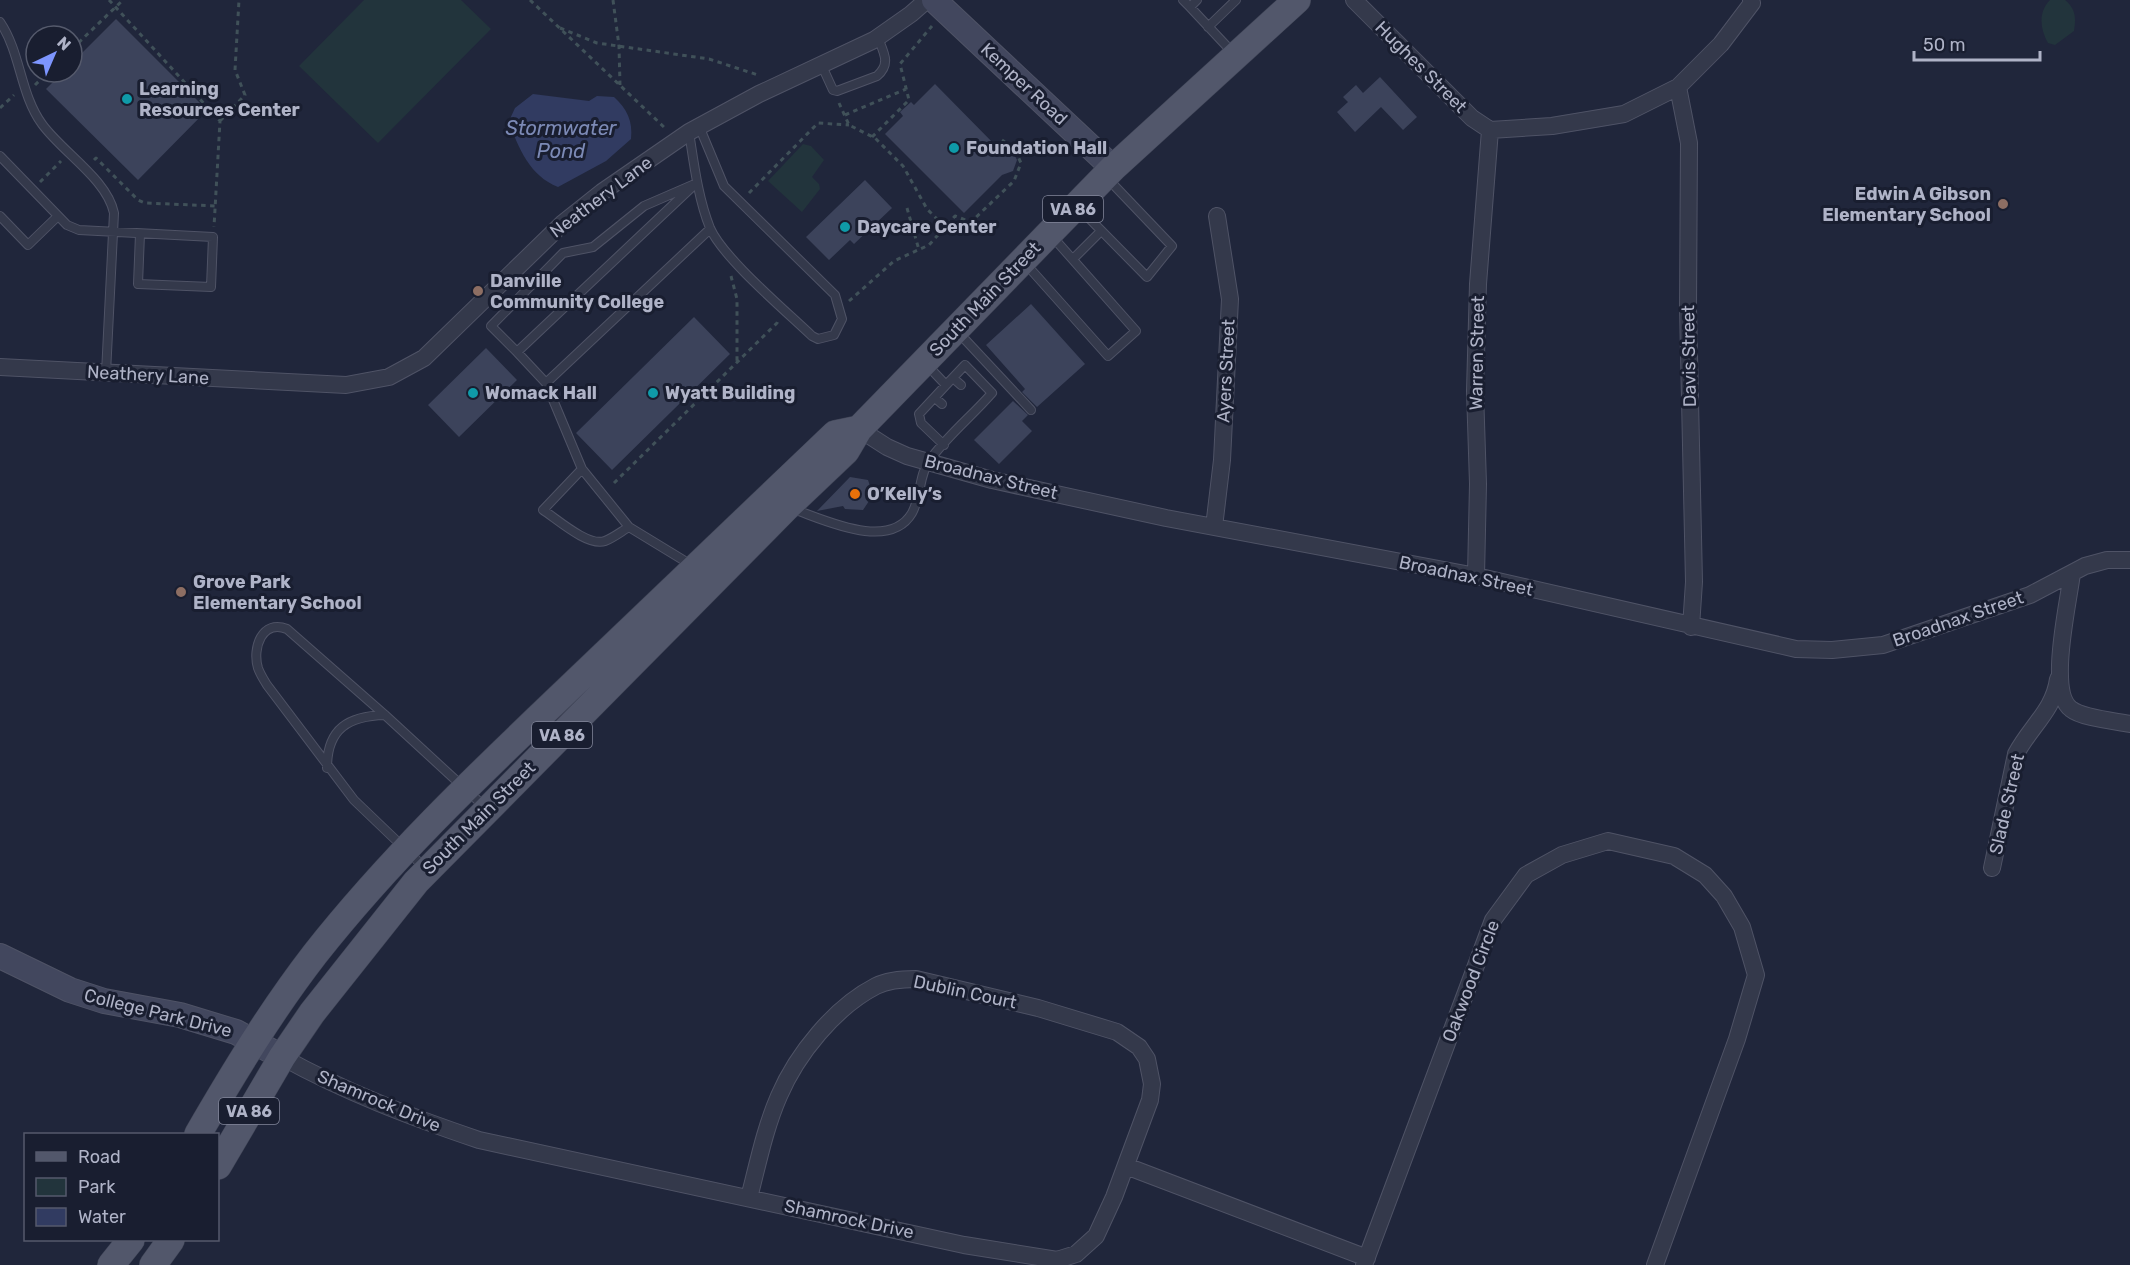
<svg xmlns="http://www.w3.org/2000/svg" width="2130" height="1265" font-family="Rubik,sans-serif">
  <style>
    .green { fill: #22343c }
    .water { fill: #313b61 }
    .building { fill: #3c435b }
    .lines { fill: none; stroke-linecap: round; stroke-linejoin: round }
    .lane-casing { stroke: #4f5366; stroke-width: 10 }
    .street-casing { stroke: #4f5366; stroke-width: 18 }
    .secondary-casing { stroke: #4f5366; stroke-width: 26 }
    .primary-casing { stroke: #3d4254; stroke-width: 28 }
    .path { stroke: #405159; stroke-width: 3; stroke-dasharray: 4.5 4.5; stroke-linecap: butt }
    .lane { stroke: #34394b; stroke-width: 8 }
    .street { stroke: #34394b; stroke-width: 16 }
    .secondary { stroke: #42475e; stroke-width: 24 }
    .primary { stroke: #52576b; stroke-width: 27 }
    .culture-dot { fill: #0f9aa8; stroke: #191e30; stroke-width: 2 }
    .education-dot { fill: #8d6e63; stroke: #191e30; stroke-width: 2 }
    .food-dot { fill: #e8710a; stroke: #191e30; stroke-width: 2 }
    .labels { text-anchor: middle; dominant-baseline: central; stroke-width: 6; stroke-linejoin: round; paint-order: stroke }
    .shield { fill: #191e30; stroke: #82869a; stroke-width: 1.5 }
    .shield-label { font-size: 16px; font-weight: bold; fill: #afb3c7 }
    .street-label { font-size: 18px; fill: #afb3c7; stroke: #191e30 }
    .poi-label { font-size: 18px; font-weight: bold; fill: #afb3c7; stroke: #191e30; text-anchor: start }
    .water-label { font-size: 20px; font-style: italic; fill: #7c8ab6; stroke: #191e30 }
  </style>
  <rect width="100%" height="100%" fill="#20263b"/>
  <!-- green -->
  <path class="green" d="M364 0H461L491 29 378 143 299 66Z
    M2050 0H2065C2076 9 2076 18 2074 31L2055 45 2048 43C2040 29 2038 12 2050 0Z
    M803 144 811 146 824 160 812 177 819 184 820 189 802 212 768 181Z"/>
  <!-- water -->
  <path class="water" d="M533 94 589 101 597 96 614 97C627 109 633 121 631 139L606 161 558 187C530 176 518 148 509 121L515 108Z"/>
  <!-- building -->
  <path class="building" d="M116 19 207 110 138 180 46 89 63 72H72V63Z
    M1380 77 1417 117 1403 130 1381 107 1355 132 1337 112 1348 102 1343 97 1356 85 1363 93Z
    M935 84 997 147H1007L1012 150 1017 160 1013 171 1002 175 964 213 885 134 903 116 900 112 911 102 914 105Z
    M865 180 892 208 854 244 850 240 829 260 806 237Z
    M1031 304 1085 364 1037 407 1022 392 1025 389 986 345Z
    M694 317 730 354 612 470 576 433Z
    M486 348 517 380 459 437 428 405Z
    M1013 401 1028 415 1022 421 1032 431 999 464 974 440Z
    M850 477 868 480 873 495 863 510 845 509 843 506 817 511Z"/>
  <g class="lines">
    <defs>
      <path id="lane" d="M1183 0 1190 7
        M1197 0 1190 7 1234 54
        M0 22C21 53 20 94 42 124 62 152 107 179 114 213L106 373
        M1208 27 1236 0
        M822 66 833 90 837 91 877 76C891 64 884 53 878 38
        M689 132C694 164 698 198 710 228 723 258 786 311 812 336L818 339 834 335 842 319 835 295 724 186 699 126
        M0 156 67 225 79 230 213 237 211 287 138 284 140 234
        M1079 208 1147 277 1172 246 1108 179
        M0 216 28 245 58 216
        M1073 259 1101 231
        M1025 263 1108 356 1136 331 1051 235
        M958 332 1031 410
        M517 352 491 326 563 253 593 247 644 206 697 183
        M953 378 961 385
        M546 383 517 352 692 187
        M935 398 942 404
        M944 445 921 423 919 414 946 385
        M582 469 546 383 710 229
        M793 509C823 519 889 552 912 513 921 497 919 475 929 461 947 436 972 416 992 393L965 365 946 385 927 365
        M629 527C622 531 613 538 605 541 588 547 557 519 543 510L582 469 629 527 693 566
        M327 768C327 728 349 716 385 715
        M425 868 354 800 267 685C264 680 260 674 258 668 252 648 262 619 287 629L385 715 486 808"/>
      <path id="street" d="M1354 0 1472 118 1490 130
        M1678 87 1689 143 1688 308 1694 582 1691 627
        M1490 130 1552 126 1624 114 1678 87 1721 44 1752 3 1751 0
        M0 367 346 385 389 377 424 358 563 223 602 192 689 132 759 94 874 40 911 14 927 0
        M859 429 887 447 907 456 992 480 1166 518 1476 576 1796 649 1832 650 1883 645 2030 595 2085 566 2107 560H2130
        M1214 527 1222 460 1230 299 1217 216
        M2072 573C2069 601 2047 692 2071 709 2082 718 2115 721 2130 724
        M1476 576 1478 484 1475 391 1478 284 1490 130
        M1992 868 2016 754C2030 727 2054 710 2058 679
        M282 1057C345 1092 411 1117 479 1140L964 1245 1057 1260 1076 1254 1096 1236 1114 1197 1150 1100 1152 1084 1147 1059 1139 1047 1117 1032 1038 1008 916 979C903 979 888 980 876 986 835 1007 797 1054 779 1096 765 1128 758 1163 749 1198
        M1126 1166 1367 1258
        M1364 1265 1493 920 1526 875 1562 855 1608 841 1674 856 1705 875 1724 896 1742 927 1756 975 1737 1039 1655 1265"/>
      <path id="secondary" d="M934 0 1113 168
        M0 956 70 990 104 1001 180 1015 236 1032 282 1057"/>
      <path id="primary" d="M198 1134C234 1072 271 1011 315 954 389 860 476 777 562 695 653 608 744 521 835 434L859 429
        M218 1166 282 1057 312 1013 416 882 787 507 846 451 859 429 1113 168 1297 0
        M111 1265 131 1240
        M153 1265 171 1240"/>
    </defs>
    <!-- lane casing -->
    <use href="#lane" class="lane-casing"/>
    <!-- street casing -->
    <use href="#street" class="street-casing"/>
    <!-- secondary casing -->
    <use href="#secondary" class="secondary-casing"/>
    <!-- primary casing -->
    <use href="#primary" class="primary-casing"/>
    <!-- path -->
    <path class="path" d="M109 0 220 121 214 227
      M530 0 666 129
      M613 0 619 46 620 85
      M560 28 597 43 709 59 758 75
      M72 49 123 0
      M35 85 48 72
      M839 103 849 125 875 138 903 166 927 209 945 227
      M0 108 14 95
      M845 115 906 89
      M220 121 245 95 235 70 239 0
      M872 137 909 100 900 64 932 26
      M94 160 96 158 138 200 145 203 216 206
      M40 182 61 161
      M749 193 818 123 849 125
      M907 208 919 250
      M731 276 737 299V361
      M849 301 894 261 929 245 955 216 971 222 1014 181 1021 163 1014 148 1002 140
      M614 483 777 323 778 320"/>
    <!-- lane -->
    <use href="#lane" class="lane"/>
    <!-- street -->
    <use href="#street" class="street"/>
    <!-- secondary -->
    <use href="#secondary" class="secondary"/>
    <!-- primary -->
    <use href="#primary" class="primary"/>
  </g>
  <!-- markers -->
  <g class="culture-dot">
    <circle cx="127" cy="99" r="6"/>
    <circle cx="954" cy="148" r="6"/>
    <circle cx="845" cy="227" r="6"/>
    <circle cx="473" cy="393" r="6"/>
    <circle cx="653" cy="393" r="6"/>
  </g>
  <g class="education-dot">
    <circle cx="2003" cy="204" r="6"/>
    <circle cx="478" cy="291" r="6"/>
    <circle cx="181" cy="592" r="6"/>
  </g>
  <circle class="food-dot" cx="855" cy="494" r="6"/>
  <g class="labels">
    <!-- shield labels -->
    <g class="shield">
      <rect x="1043" y="196" width="60" height="26" rx="4.5"/>
      <rect x="532" y="722" width="60" height="26" rx="4.5"/>
      <rect x="219" y="1098" width="60" height="26" rx="4.5"/>
    </g>
    <g class="shield-label">
      <text x="1073" y="209">VA 86</text>
      <text x="562" y="735">VA 86</text>
      <text x="249" y="1111">VA 86</text>
    </g>
    <!-- street labels -->
    <g class="street-label">
      <text transform="translate(1421 67) rotate(45)">Hughes Street</text>
      <text transform="translate(1024 84) rotate(43)">Kemper Road</text>
      <text transform="translate(601 197) rotate(-37)">Neathery Lane</text>
      <text transform="translate(985 299) rotate(-46)">South Main Street</text>
      <text transform="translate(1477 353) rotate(-89)">Warren Street</text>
      <text transform="translate(1689 356) rotate(-91)">Davis Street</text>
      <text transform="translate(1226 371) rotate(-87)">Ayers Street</text>
      <text transform="translate(148 375) rotate(3)">Neathery Lane</text>
      <text transform="translate(991 477) rotate(14)">Broadnax Street</text>
      <text transform="translate(1466 576) rotate(12)">Broadnax Street</text>
      <text transform="translate(1958 619) rotate(-19)">Broadnax Street</text>
      <text transform="translate(2007 804) rotate(-77)">Slade Street</text>
      <text transform="translate(479 818) rotate(-45)">South Main Street</text>
      <text transform="translate(1471 981) rotate(-69)">Oakwood Circle</text>
      <text transform="translate(965 992) rotate(12)">Dublin Court</text>
      <text transform="translate(158 1013) rotate(14)">College Park Drive</text>
      <text transform="translate(379 1101) rotate(23)">Shamrock Drive</text>
      <text transform="translate(849 1219) rotate(12)">Shamrock Drive</text>
    </g>
    <!-- poi labels -->
    <g class="poi-label">
      <text x="139" y="89">Learning<tspan x="139" dy="21">Resources Center</tspan></text>
      <text x="966" y="148">Foundation Hall</text>
      <text x="1991" y="194" text-anchor="end">Edwin A Gibson<tspan x="1991" dy="21">Elementary School</tspan></text>
      <text x="857" y="227">Daycare Center</text>
      <text x="490" y="281">Danville<tspan x="490" dy="21">Community College</tspan></text>
      <text x="485" y="393">Womack Hall</text>
      <text x="665" y="393">Wyatt Building</text>
      <text x="867" y="494">O’Kelly’s</text>
      <text x="193" y="582">Grove Park<tspan x="193" dy="21">Elementary School</tspan></text>
    </g>
    <!-- water labels -->
    <g class="water-label">
      <text x="561" y="128">Stormwater<tspan x="561" dy="23">Pond</tspan></text>
    </g>
  </g>
  <!-- legend -->
  <rect x="24" y="1133" width="195" height="108" fill="#191e30" stroke="#555a6c" stroke-width="1.5"/>
  <rect x="36" y="1152" width="30" height="9" fill="#52576b" stroke="#555a6c" stroke-width="1.5"/>
  <text x="78" y="1163" font-size="18" fill="#afb3c7">Road</text>
  <rect x="36" y="1178" width="30" height="18" fill="#22343c" stroke="#555a6c" stroke-width="1.5"/>
  <text x="78" y="1193" font-size="18" fill="#afb3c7">Park</text>
  <rect x="36" y="1208" width="30" height="18" fill="#313b61" stroke="#555a6c" stroke-width="1.5"/>
  <text x="78" y="1223" font-size="18" fill="#afb3c7">Water</text>
  <!-- north arrow -->
  <g transform="translate(54 54) rotate(44)"><circle r="28" fill="#191e30" stroke="#555a6c" stroke-width="1.5"/>
  <path d="M0-4.5L10 22L0 15L-10 22Z" fill="#7d95fe"/>
  <text y="-9" font-size="16" font-weight="bold" text-anchor="middle" fill="#afb3c7">N</text>
  </g>
  <!-- scale -->
  <path d="M1914 51v9h126v-9" fill="none" stroke="#afb3c7" stroke-width="3"/>
  <text x="1923" y="51" font-size="18" fill="#afb3c7" stroke="#191e30" stroke-width="4.5" paint-order="stroke">50 m</text>
</svg>
